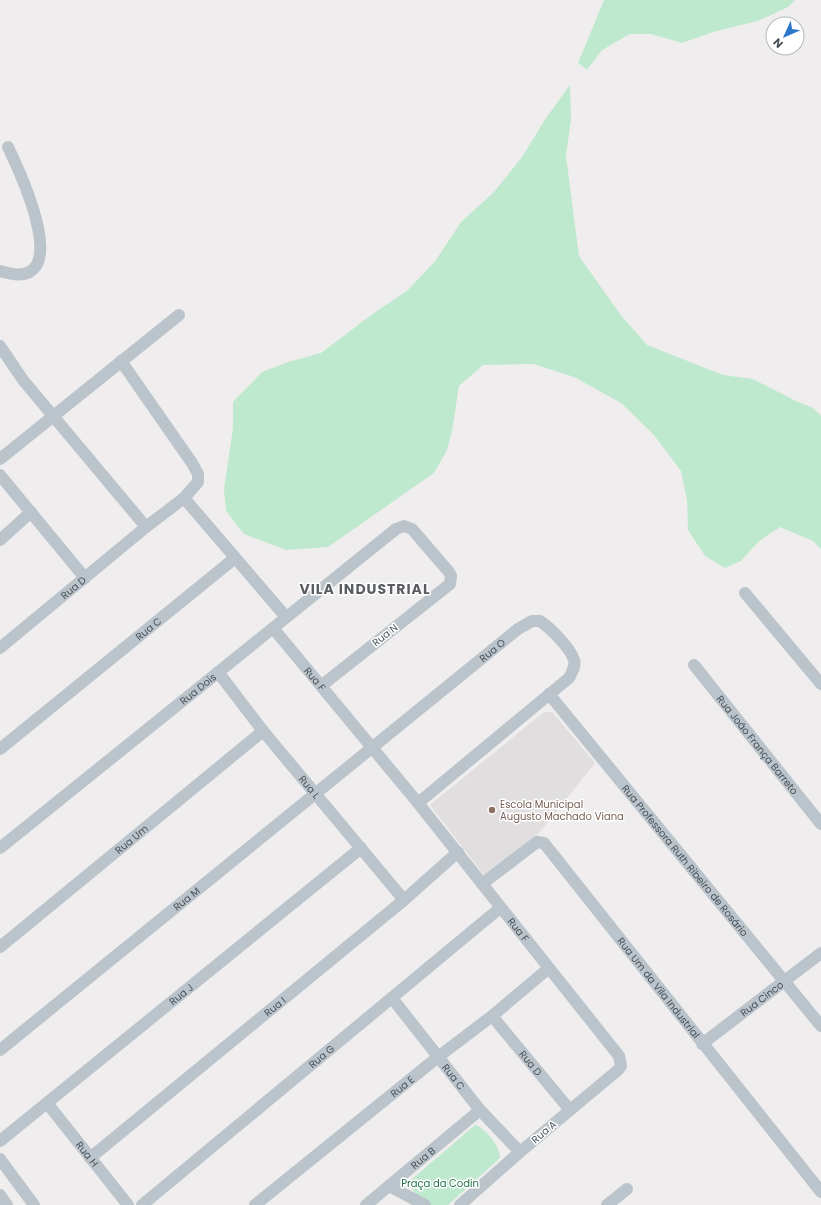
<svg xmlns="http://www.w3.org/2000/svg" width="821" height="1205" font-family="Poppins,sans-serif">
  <style>
    .education { fill: #e0dede }
    .green { fill: #bfe9ce }
    .lines { fill: none; stroke-linecap: round; stroke-linejoin: round }
    .minor { stroke: #bcc4cb; stroke-width: 12 }
    .education-dot { fill: #8d6e63; stroke: #fff; stroke-width: 1.5 }
    .labels { text-anchor: middle; dominant-baseline: central; stroke-width: 3; stroke-linejoin: round; paint-order: stroke }
    .street-label { font-size: 10px; fill: #475058; stroke: #fff }
    .education-label { font-size: 10px; fill: #785e54; stroke: #fff; text-anchor: start }
    .park-label { font-size: 10px; fill: #207146; stroke: #fff }
    .district-label { font-size: 14px; font-weight: bold; letter-spacing: 1px; fill: #5a5d61; stroke: #fff }
  </style>
  <rect width="100%" height="100%" fill="#efeded"/>
  <!-- education -->
  <path class="education" d="M544 712H552L595 763 538 834 484 875 430 805Z"/>
  <!-- green -->
  <path class="green" d="M604 0H795L788 7 758 21 713 32 682 43 651 34H630L602 50 587 70 578 63Z
    M570 85 571 119 566 156 579 256 620 314 647 345 723 375 753 379 796 401 813 408 821 416V549L813 541 780 527 759 541 741 561 725 568 705 556 688 530 687 500 681 471 654 435 621 403 574 377 533 364 483 365 459 386 452 431 447 450 434 473 328 547 286 550 244 534 226 511 224 489 233 428V402L262 372 288 362 321 353 374 313 408 290 436 260 461 222 494 192 522 157 546 118Z
    M475 1125C484 1126 502 1149 500 1158L448 1205H426L411 1188V1180Z"/>
  <g class="lines">
    <!-- minor -->
    <g class="minor">
      <path d="M0 271C78 296 21 174 8 147"/>
      <path d="M0 346 23 380 146 527"/>
      <path d="M0 459 179 315"/>
      <path d="M0 475 85 578"/>
      <path d="M184 498 286 617"/>
      <path d="M0 540 31 512"/>
      <path d="M745 593 821 684"/>
      <path id="s1" d="M273 628 418 803 619 1056 621 1066 618 1070 520 1152 460 1205"/>
      <path id="s2" d="M0 648 146 527 184 498 198 482V474L192 463 121 361"/>
      <path id="s3" d="M694 665 821 824"/>
      <path id="s4" d="M218 672 263 731 404 900"/>
      <path id="s5" d="M549 694 821 1026"/>
      <path id="s6" d="M0 749 235 558"/>
      <path id="s7" d="M0 848 396 529 404 526 412 529 449 572 451 576 450 584 321 686"/>
      <path id="s8" d="M482 884 537 842 544 843 821 1192"/>
      <path id="s9" d="M0 947 263 731"/>
      <path id="s10" d="M392 998 480 1110 520 1152"/>
      <path id="s11" d="M492 1016 570 1110"/>
      <path id="s12" d="M702 1044 821 953"/>
      <path id="s13" d="M0 1050 518 629 532 621H540C550 628 570 647 574 660 576 666 572 672 569 678L418 803"/>
      <path id="s14" d="M47 1103 128 1205"/>
      <path id="s15" d="M0 1141 361 848"/>
      <path id="s16" d="M90 1158 404 900 458 852"/>
      <path d="M0 1159 34 1205"/>
      <path d="M389 1186 425 1205"/>
      <path d="M0 1195 7 1205"/>
      <path id="s17" d="M142 1205 500 908"/>
      <path id="s18" d="M255 1205 438 1057 492 1016 549 968"/>
      <path id="s19" d="M366 1205 480 1110"/>
      <path d="M607 1205 627 1189"/>
    </g>
  </g>
  <!-- markers -->
  <circle class="education-dot" cx="492" cy="810" r="4"/>
  <g class="labels">
    <!-- street labels -->
    <g class="street-label">
      <text stroke="none"><textPath href="#s2" startOffset="95">Rua D</textPath></text>
      <text stroke="none"><textPath href="#s6" startOffset="191">Rua C</textPath></text>
      <text transform="translate(385 635) rotate(-38)">Rua N</text>
      <text stroke="none"><textPath href="#s13" startOffset="634">Rua O</textPath></text>
      <text stroke="none"><textPath href="#s1" startOffset="66">Rua F</textPath></text>
      <text stroke="none"><textPath href="#s7" startOffset="254">Rua Dois</textPath></text>
      <text stroke="none"><textPath href="#s3" startOffset="102">Rua João França Barreto</textPath></text>
      <text stroke="none"><textPath href="#s4" startOffset="147">Rua L</textPath></text>
      <text stroke="none"><textPath href="#s9" startOffset="170">Rua Um</textPath></text>
      <text stroke="none"><textPath href="#s5" startOffset="215">Rua Professora Ruth Ribeiro de Rosário</textPath></text>
      <text stroke="none"><textPath href="#s13" startOffset="240">Rua M</textPath></text>
      <text stroke="none"><textPath href="#s1" startOffset="389">Rua F</textPath></text>
      <text stroke="none"><textPath href="#s8" startOffset="261">Rua Um da Vila Industrial</textPath></text>
      <text stroke="none"><textPath href="#s15" startOffset="233">Rua J</textPath></text>
      <text stroke="none"><textPath href="#s12" startOffset="75">Rua Cinco</textPath></text>
      <text stroke="none"><textPath href="#s16" startOffset="239">Rua I</textPath></text>
      <text stroke="none"><textPath href="#s17" startOffset="233">Rua G</textPath></text>
      <text stroke="none"><textPath href="#s11" startOffset="61">Rua D</textPath></text>
      <text stroke="none"><textPath href="#s10" startOffset="100">Rua C</textPath></text>
      <text stroke="none"><textPath href="#s18" startOffset="189">Rua E</textPath></text>
      <text transform="translate(544 1132) rotate(-40)">Rua A</text>
      <text stroke="none"><textPath href="#s14" startOffset="65">Rua H</textPath></text>
      <text stroke="none"><textPath href="#s19" startOffset="74">Rua B</textPath></text>
    </g>
    <!-- education labels -->
    <g class="education-label">
      <text x="500" y="804">Escola Municipal<tspan x="500" dy="12">Augusto Machado Viana</tspan></text>
    </g>
    <!-- park labels -->
    <g class="park-label">
      <text x="440" y="1183">Praça da Codin</text>
    </g>
    <!-- district labels -->
    <g class="district-label">
      <text x="365" y="589">VILA INDUSTRIAL</text>
    </g>
  </g>
  <!-- north arrow -->
  <g transform="translate(785 36) rotate(225)"><circle r="19" fill="#ffffff" stroke="#b5b9bc"/>
  <path d="M0-3L7 15L0 10L-7 15Z" fill="#2b77cb"/>
  <text y="-6" font-size="11" font-weight="bold" text-anchor="middle" fill="#475058">N</text>
  </g>
</svg>
